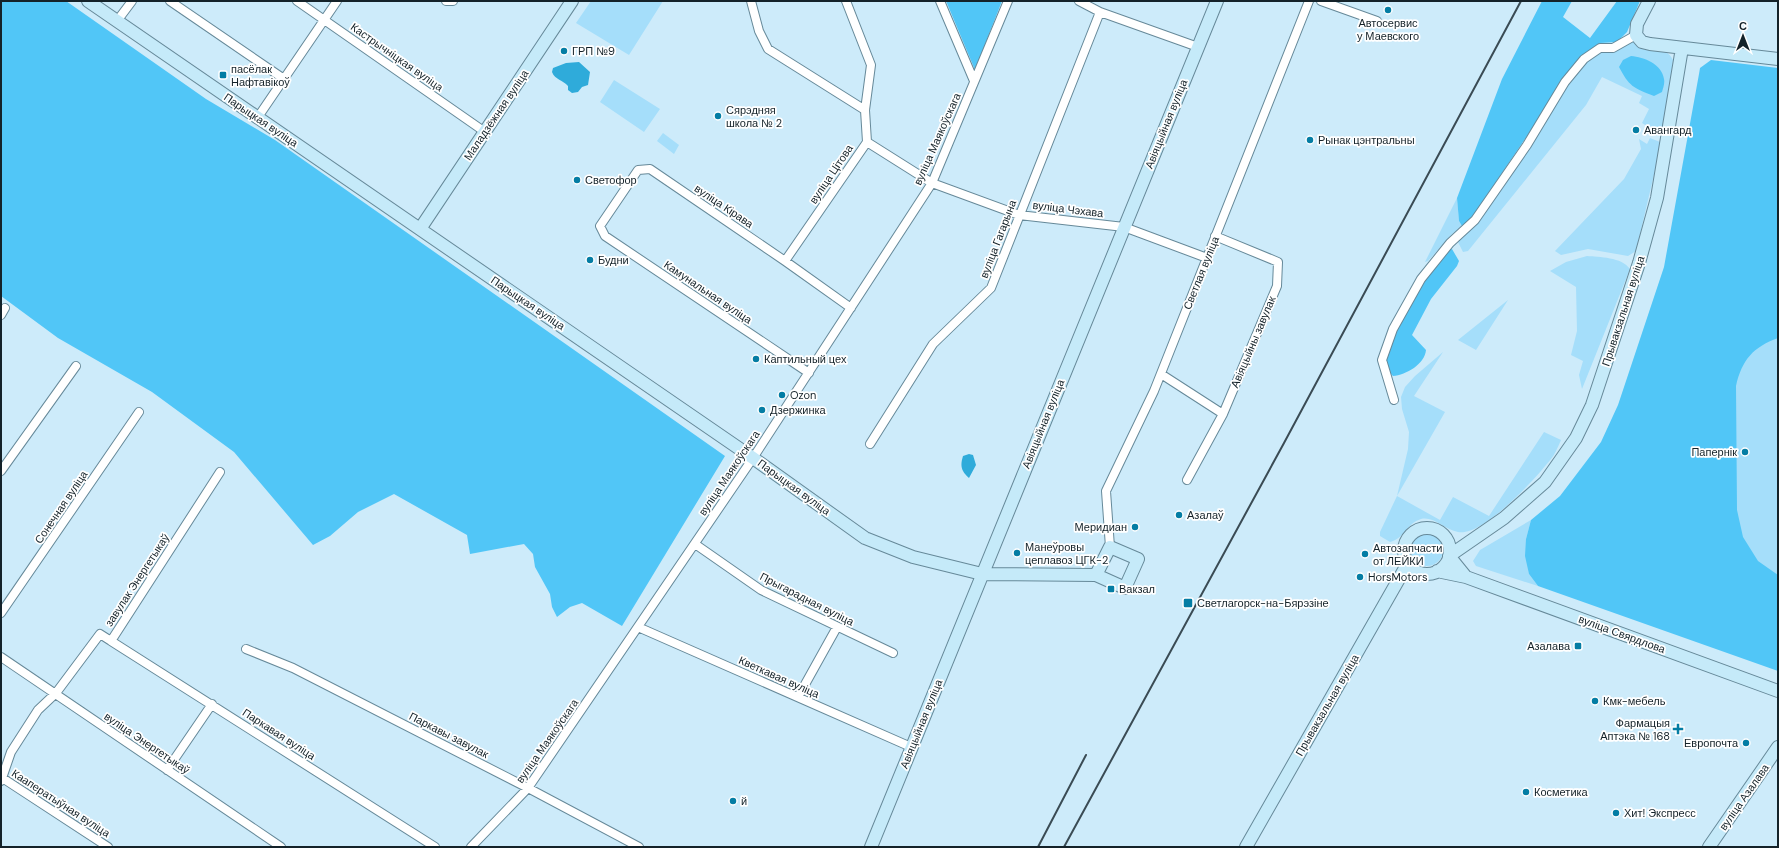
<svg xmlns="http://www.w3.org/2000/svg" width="1779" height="848" font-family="'DM Sans',sans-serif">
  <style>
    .green { fill: #a5defa }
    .forest { fill: #51c6f7 }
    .water { fill: #2fabda }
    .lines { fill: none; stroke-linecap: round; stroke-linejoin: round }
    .street-casing { stroke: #668999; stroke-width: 10 }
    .secondary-casing { stroke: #668999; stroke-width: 14 }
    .street { stroke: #fff; stroke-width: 8 }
    .secondary { stroke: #c5eaf9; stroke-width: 12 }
    .rail { stroke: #3a4b54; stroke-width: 2 }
    .poi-dot { fill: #047da4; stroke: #fff; stroke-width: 1.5 }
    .labels { text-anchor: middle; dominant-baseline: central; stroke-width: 3.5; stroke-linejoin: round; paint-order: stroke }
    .poi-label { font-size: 11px; fill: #142229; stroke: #fff; text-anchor: start }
    .street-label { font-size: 11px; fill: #142229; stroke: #fff }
  </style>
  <rect width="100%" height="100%" fill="#cdebfa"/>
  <!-- green -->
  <path class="green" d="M591 1H663L629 55 576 23Z
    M1634 40C1647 44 1667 47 1673 60L1663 133H1658L1642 123 1649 109 1639 103 1642 96 1602 77 1586 105 1468 251 1463 252 1458 242 1570 81 1585 64 1598 53Z
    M614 80 660 109 644 132 600 102Z
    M663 133 679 145 674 154 657 141Z
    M1650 138 1660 142 1661 145 1636 251 1628 256 1588 249 1561 255 1555 251 1624 179 1641 149 1639 139 1647 144Z
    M1457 198 1459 221 1462 226 1452 234 1428 261 1425 262Z
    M1587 256C1599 257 1622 257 1630 269L1582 389 1579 375 1583 361 1571 355 1577 331 1576 287 1550 271 1566 262Z
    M1508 300 1476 350 1458 340Z
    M1711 306H1778V597L1714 598Z
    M1443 352 1414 396 1445 412 1397 496 1440 520 1453 497 1489 516 1544 432 1561 440C1558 447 1555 454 1551 459 1536 478 1483 537 1458 532 1445 530 1434 516 1421 519 1407 523 1404 539 1390 542L1380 536V532L1397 496 1408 449 1409 432 1402 409 1401 397 1405 387 1415 376Z
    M1531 520 1526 539 1529 574 1538 586 1476 566 1473 561 1480 550Z
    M1411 550a16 16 0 1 1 32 0a16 16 0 1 1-32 0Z"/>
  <!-- forest -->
  <path class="forest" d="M1 1H66L206 99 275 140 725 456 622 626 582 603 570 607 557 617 552 607 550 594 535 567 533 554 524 544 470 554 467 535 394 494 358 512 330 536 313 545 234 452 152 392 58 338 1 296Z
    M946 1H1002L975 70Z
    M1542 1H1572L1563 17 1590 38 1617 1H1640L1627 32 1617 42 1600 43 1577 62 1471 219 1462 226 1459 221 1457 198 1502 79Z
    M1631 56C1644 57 1662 64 1664 79 1665 83 1663 88 1662 92L1654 96C1633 88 1629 86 1619 67L1623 60Z
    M1711 60 1778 68V338C1753 347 1742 360 1736 386L1737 510 1743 537 1758 561 1778 575V671L1538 586 1529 574 1525 556 1526 539 1531 520 1560 496 1601 442 1618 405 1664 267 1699 74 1700 68Z
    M1452 249 1459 261 1457 266 1431 299 1412 335 1426 350C1425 364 1406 375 1393 376L1386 369C1387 327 1421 282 1446 250Z"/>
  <!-- water -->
  <path class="water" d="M579 62 590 72 588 85 582 87 578 92 572 93 568 90V86C563 80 555 80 552 72L553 68 566 63Z
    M969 454 973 455 976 465 969 478C961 471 960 466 963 456Z"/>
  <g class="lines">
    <defs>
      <path id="street" d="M170 1 284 79
        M297 1 485 132
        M446 1H453
        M751 1 759 31 768 49 865 110
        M940 1 974 81
        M1079 1 1100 12 1198 47
        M1321 1 1377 21
        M117 21 132 1
        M258 117 337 1
        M867 142 932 183 1019 215 1124 227 1207 258
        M785 261 867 142 865 110 871 65 846 1
        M1 315 5 308
        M809 373 605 236 600 226 638 170 650 169 785 261 851 308
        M1161 374 1223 414
        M1394 400 1382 360 1393 329 1421 279 1450 243 1475 220 1527 145 1565 82 1584 59 1600 48H1613L1636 35
        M870 444 933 344 991 288 1100 12
        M1 471 76 366
        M1187 480 1223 414 1277 286 1278 262 1215 236
        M695 544 761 590 893 653
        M1110 547 1106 491 1154 391 1309 1
        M1 613 139 412
        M638 627 911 747
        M111 641 435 847
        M246 649 293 668 528 788 639 847
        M1 657 281 847
        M798 697 837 627
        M167 770 212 704
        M1 777 108 847
        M1 781 11 752 38 710 56 693 100 634 111 641 220 472
        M471 847 528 788 753 458 932 183 1008 1"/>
      <path id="secondary" d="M88 1 753 458 865 538 913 557 982 574 1096 575 1125 588 1138 559 1110 547 1096 575
        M1649 1 1637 24 1636 35 1642 42 1650 44 1778 59
        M420 229 572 1
        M1404 551a23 23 0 1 1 46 0a23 23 0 1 1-46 0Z
        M1437 571 1466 577 1778 691
        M1466 577 1449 556 1504 518 1545 482 1576 438 1592 405 1639 263 1657 198 1682 48
        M871 847 1217 1
        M1246 847 1408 563
        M1709 847 1778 747"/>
    </defs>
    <!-- street casing -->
    <use href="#street" class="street-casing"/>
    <!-- secondary casing -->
    <use href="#secondary" class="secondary-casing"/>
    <!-- street -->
    <use href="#street" class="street"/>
    <!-- secondary -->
    <use href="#secondary" class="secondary"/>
    <!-- rail -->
    <path class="rail" d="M1038 847 1086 755
      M1064 847 1284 443 1521 1"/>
  </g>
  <!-- markers -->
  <g class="poi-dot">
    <circle cx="1388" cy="10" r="4"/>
    <circle cx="564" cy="51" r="4"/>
    <rect x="219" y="71" width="8" height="8" rx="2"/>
    <circle cx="718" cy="116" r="4"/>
    <circle cx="1636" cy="130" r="4"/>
    <circle cx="1310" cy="140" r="4"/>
    <circle cx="577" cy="180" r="4"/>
    <circle cx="590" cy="260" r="4"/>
    <circle cx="756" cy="359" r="4"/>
    <circle cx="782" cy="395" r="4"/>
    <circle cx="762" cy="410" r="4"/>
    <circle cx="1745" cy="452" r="4"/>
    <circle cx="1179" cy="515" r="4"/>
    <circle cx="1135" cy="527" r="4"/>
    <circle cx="1017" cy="553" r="4"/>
    <circle cx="1365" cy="554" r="4"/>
    <circle cx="1360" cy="577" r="4"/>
    <rect x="1107" y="585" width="8" height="8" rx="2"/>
    <rect x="1183" y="598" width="10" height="10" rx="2"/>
    <rect x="1574" y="642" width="8" height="8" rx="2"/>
    <circle cx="1595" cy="701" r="4"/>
    <path d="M1676 723h4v4h4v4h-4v4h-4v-4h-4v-4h4z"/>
    <circle cx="1746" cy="743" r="4"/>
    <circle cx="1526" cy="792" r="4"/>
    <circle cx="733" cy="801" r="4"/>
    <circle cx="1616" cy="813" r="4"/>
  </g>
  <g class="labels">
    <!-- poi labels -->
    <g class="poi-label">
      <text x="1388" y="23" text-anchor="middle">Автосервис<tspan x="1388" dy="13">у Маевского</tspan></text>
      <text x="572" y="51">ГРП №9</text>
      <text x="231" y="69">пасёлак<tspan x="231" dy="13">Нафтавікоў</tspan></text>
      <text x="726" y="110">Сярэдняя<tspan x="726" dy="13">школа № 2</tspan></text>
      <text x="1644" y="130">Авангард</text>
      <text x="1318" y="140">Рынак цэнтральны</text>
      <text x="585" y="180">Светофор</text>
      <text x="598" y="260">Будни</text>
      <text x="764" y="359">Каптильный цех</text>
      <text x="790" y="395">Ozon</text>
      <text x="770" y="410">Дзержинка</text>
      <text x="1737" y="452" text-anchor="end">Папернік</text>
      <text x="1187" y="515">Азалаў</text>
      <text x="1127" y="527" text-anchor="end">Меридиан</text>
      <text x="1025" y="547">Манеўровы<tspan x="1025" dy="13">цеплавоз ЦГК-2</tspan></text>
      <text x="1373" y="548">Автозапчасти<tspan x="1373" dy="13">от ЛЕЙКИ</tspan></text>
      <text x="1368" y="577">HorsMotors</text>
      <text x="1119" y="589">Вакзал</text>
      <text x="1197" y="603">Светлагорск-на-Бярэзіне</text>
      <text x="1570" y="646" text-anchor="end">Азалава</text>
      <text x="1603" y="701">Кмк-мебель</text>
      <text x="1670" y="723" text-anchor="end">Фармацыя<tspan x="1670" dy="13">Аптэка № 168</tspan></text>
      <text x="1738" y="743" text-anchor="end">Европочта</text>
      <text x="1534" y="792">Косметика</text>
      <text x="741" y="801">й</text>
      <text x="1624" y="813">Хит! Экспресс</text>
    </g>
    <!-- street labels -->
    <g class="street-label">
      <text transform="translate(397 57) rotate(35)">Кастрычніцкая вуліца</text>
      <text transform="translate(496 115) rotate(-56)">Маладзёжная вуліца</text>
      <text transform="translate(261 120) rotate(34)">Парыцкая вуліца</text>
      <text transform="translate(1166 124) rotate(-68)">Авіяцыйная вуліца</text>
      <text transform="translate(937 139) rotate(-66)">вуліца Маякоўскага</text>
      <text transform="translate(831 174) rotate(-56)">вуліца Цітова</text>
      <text transform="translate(724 206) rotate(34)">вуліца Кірава</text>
      <text transform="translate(1068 209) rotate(7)">вуліца Чэхава</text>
      <text transform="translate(998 239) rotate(-69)">вуліца Гагарына</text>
      <text transform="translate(1201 273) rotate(-68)">Светлая вуліца</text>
      <text transform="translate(708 292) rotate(34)">Камунальная вуліца</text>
      <text transform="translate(528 303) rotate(34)">Парыцкая вуліца</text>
      <text transform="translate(1623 311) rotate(-72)">Прывакзальная вуліца</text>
      <text transform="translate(1253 342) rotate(-67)">Авіяцыйны завулак</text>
      <text transform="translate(1043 424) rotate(-68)">Авіяцыйная вуліца</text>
      <text transform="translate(729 473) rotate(-56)">вуліца Маякоўскага</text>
      <text transform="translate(794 487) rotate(36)">Парыцкая вуліца</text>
      <text transform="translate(61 507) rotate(-56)">Сонечная вуліца</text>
      <text transform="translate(137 580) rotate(-57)">завулак Энергетыкаў</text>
      <text transform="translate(807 599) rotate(27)">Прыгарадная вуліца</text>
      <text transform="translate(1622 634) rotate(20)">вуліца Свярдлова</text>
      <text transform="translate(779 677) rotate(24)">Кветкавая вуліца</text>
      <text transform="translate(1327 705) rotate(-60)">Прывакзальная вуліца</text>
      <text transform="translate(921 724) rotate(-68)">Авіяцыйная вуліца</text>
      <text transform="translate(279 734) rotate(33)">Паркавая вуліца</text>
      <text transform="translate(449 735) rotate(27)">Паркавы завулак</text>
      <text transform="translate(547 741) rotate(-55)">вуліца Маякоўскага</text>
      <text transform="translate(147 743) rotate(34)">вуліца Энергетыкаў</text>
      <text transform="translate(1744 797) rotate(-55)">вуліца Азалава</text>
      <text transform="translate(61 803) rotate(33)">Кааператыўная вуліца</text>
    </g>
  </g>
  <!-- border -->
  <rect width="1779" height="848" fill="none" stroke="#142229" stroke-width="4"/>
  <!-- north arrow -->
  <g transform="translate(1743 36)" stroke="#ffffff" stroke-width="3" paint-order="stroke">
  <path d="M0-3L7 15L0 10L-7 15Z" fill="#142229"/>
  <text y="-6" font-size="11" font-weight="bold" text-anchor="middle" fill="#142229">С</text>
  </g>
</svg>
